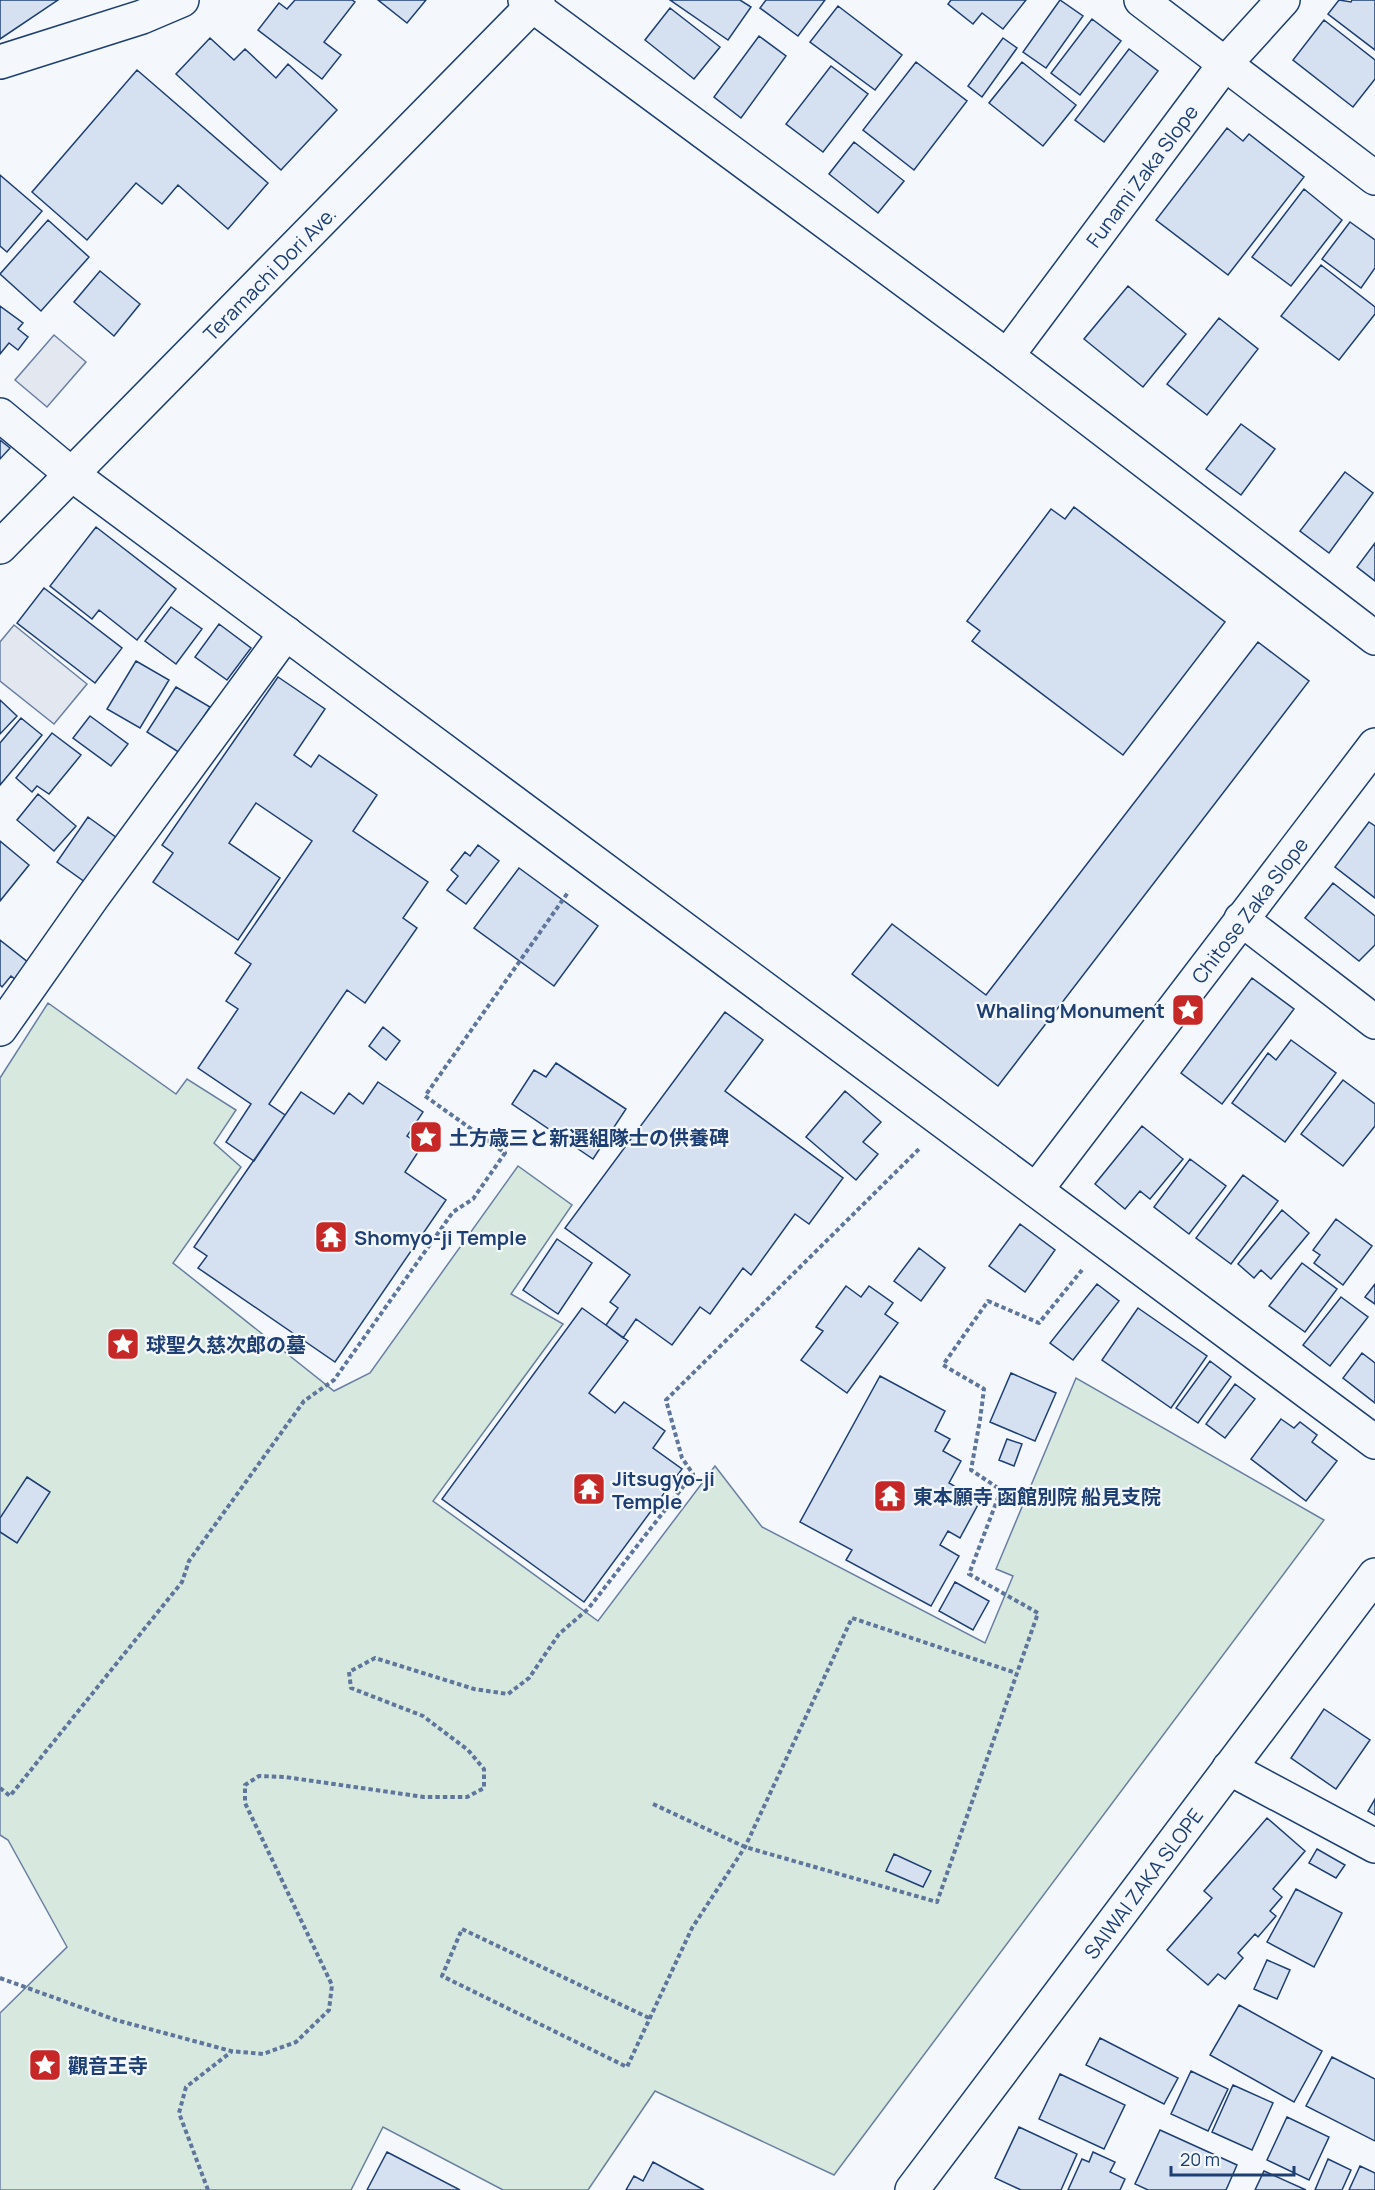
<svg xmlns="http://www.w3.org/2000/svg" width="1375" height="2190" font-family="Manrope,'Noto Sans JP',sans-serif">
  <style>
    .green { fill: #d7e8df; stroke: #687fa3; stroke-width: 1.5 }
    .parking { fill: #e3e8f0; stroke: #687fa3; stroke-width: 1.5 }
    .building { fill: #d5e0f0; stroke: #1d3f73; stroke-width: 1.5 }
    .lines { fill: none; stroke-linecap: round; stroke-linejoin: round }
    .minor-casing { stroke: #1d3f73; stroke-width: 36 }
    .path { stroke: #5e769c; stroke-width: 4; stroke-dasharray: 4.5 3; stroke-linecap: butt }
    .minor { stroke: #f4f7fb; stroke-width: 33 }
    .labels { text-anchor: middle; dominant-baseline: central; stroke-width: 4.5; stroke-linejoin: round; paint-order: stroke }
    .street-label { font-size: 20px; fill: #1d3f73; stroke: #f4f7fb }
    .poi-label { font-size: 20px; font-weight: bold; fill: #1d3f73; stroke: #f4f7fb; text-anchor: start }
  </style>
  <rect width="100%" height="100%" fill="#f4f7fb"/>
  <!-- green -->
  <path class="green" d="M48 1003 176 1094 187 1079 236 1110 214 1143 241 1167 173 1263 334 1391 370 1373 518 1166 572 1205 511 1294 563 1324 433 1501 598 1621 715 1466 762 1527 985 1643 1013 1576 996 1569 1076 1378 1324 1520 834 2175 655 2091 588 2190H503L383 2127 351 2190H0V2013L67 1947 8 1840 0 1835V1078Z"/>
  <!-- parking -->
  <path class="parking" d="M54 335 86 362 47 407 15 380Z
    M14 625 87 684 54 724 0 681V642Z"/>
  <!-- building -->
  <path class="building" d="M0 0H58L0 39Z
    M295 0H352L355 2 324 42 341 55 322 79 258 30 279 3 287 9Z
    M378 0H426L407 23Z
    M670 0H740L751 7 728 40Z
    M766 0H825L798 36 760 8Z
    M951 0H1026L1003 29 982 13 973 24 948 4Z
    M1060 0 1083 16 1046 68 1023 52Z
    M1339 0 1351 2 1352 0H1375V50L1328 14Z
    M838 6 902 55 875 90 810 42Z
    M670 8 720 47 694 79 645 40Z
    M1092 19 1121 41 1080 95 1051 73Z
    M1324 20 1375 60V79L1353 107 1293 60Z
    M759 36 786 56 741 118 714 97Z
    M210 38 234 60 245 49 276 78 288 64 337 110 281 170 176 74Z
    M1003 38 1017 48 982 97 968 86Z
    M1129 49 1158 71 1104 142 1075 120Z
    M916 62 967 101 914 170 863 130Z
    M1022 62 1076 105 1043 146 989 103Z
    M831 66 868 94 823 152 786 124Z
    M137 70 268 183 228 229 178 185 162 204 136 183 87 240 32 192Z
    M1227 128 1243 141 1249 134 1304 177 1228 275 1156 220Z
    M854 142 904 181 878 213 829 174Z
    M0 175 42 211 7 252 0 246Z
    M1304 189 1342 220 1291 286 1252 257Z
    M48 220 89 257 41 311 0 274Z
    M1350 222 1375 240V268L1361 288 1322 259Z
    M1321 265 1375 307V314L1339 360 1281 316Z
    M100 271 140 304 114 336 74 302Z
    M1128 286 1186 334 1143 387 1084 339Z
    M0 306 23 323 18 329 28 337 18 350 9 343 0 354Z
    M1219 318 1258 349 1207 415 1167 384Z
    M1241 424 1275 449 1241 495 1206 469Z
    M0 440 10 448 0 459Z
    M1345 472 1373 493 1329 553 1300 531Z
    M1074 507 1225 622 1123 755 972 641 980 631 967 621 1051 509 1065 519Z
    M96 527 176 589 137 640 99 610 92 619 50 586Z
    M1375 543V581L1357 567Z
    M44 588 122 648 95 683 17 623Z
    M171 607 202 629 176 664 145 641Z
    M219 624 251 648 227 680 195 657Z
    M1258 642 1309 681 998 1086 852 974 892 924 986 995Z
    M136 661 169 680 140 728 107 709Z
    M278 677 325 709 294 755 311 767 319 755 377 795 353 831 428 882 403 918 417 928 365 1003 347 990 269 1104 285 1115 254 1161 226 1142 251 1104 198 1068 238 1009 226 1001 251 964 235 953 312 841 256 803 229 843 280 878 238 940 153 882 173 853 162 845Z
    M176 687 210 707 180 753 147 732Z
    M0 700 17 716 0 734Z
    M90 716 128 744 111 766 73 738Z
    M21 718 42 735 0 785V743Z
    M52 733 81 755 49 794 37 786 32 792 16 778Z
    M38 794 76 826 54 851 17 820Z
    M88 817 124 843 92 887 57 862Z
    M1369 822 1375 826V898L1335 867Z
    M0 841 29 865 0 901Z
    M478 845 499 861 466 904 447 890 458 876 451 870 465 852 470 856Z
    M519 868 598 926 554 986 474 928Z
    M1333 883 1375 916V945L1359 961 1305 918Z
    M0 940 29 963 16 980 11 976 2 987 0 985Z
    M1252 978 1294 1009 1222 1104 1181 1073Z
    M725 1012 763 1040 725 1091 843 1178 809 1224 795 1214 751 1275 743 1268 710 1314 700 1307 672 1345 636 1319 623 1338 606 1325 618 1308 610 1302 630 1275 565 1228Z
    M383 1027 400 1041 386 1060 369 1046Z
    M1291 1040 1336 1073 1285 1142 1232 1103 1268 1053 1276 1060Z
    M556 1063 626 1109 593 1159 512 1104 534 1070 546 1077Z
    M1343 1080 1375 1104V1126L1343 1166 1301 1134Z
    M378 1082 423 1112 407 1136 422 1146 405 1172 446 1200 335 1362 198 1268 207 1256 194 1247 301 1092 334 1114 349 1093 363 1104Z
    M845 1091 881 1122 863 1142 878 1154 856 1180 806 1137Z
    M1142 1126 1183 1159 1150 1199 1140 1191 1125 1209 1095 1184Z
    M1190 1159 1226 1186 1189 1234 1154 1207Z
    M1243 1175 1278 1201 1231 1264 1196 1238Z
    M1282 1210 1309 1233 1271 1279 1261 1270 1254 1278 1238 1264Z
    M1336 1219 1372 1246 1343 1285 1314 1263 1320 1255 1313 1250Z
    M1020 1224 1055 1250 1025 1292 989 1266Z
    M557 1239 592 1263 558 1314 523 1290Z
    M919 1248 945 1268 921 1301 894 1281Z
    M1302 1263 1337 1289 1305 1332 1269 1306Z
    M1097 1284 1119 1301 1073 1360 1050 1343Z
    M1375 1284V1304L1365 1297Z
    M846 1286 861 1297 869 1286 893 1303 885 1314 898 1323 847 1393 801 1360 823 1331 816 1327Z
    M1341 1297 1368 1317 1330 1366 1303 1345Z
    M582 1308 628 1341 589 1393 615 1413 624 1402 665 1431 653 1448 682 1469 584 1602 442 1499Z
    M1138 1308 1207 1356 1171 1408 1102 1360Z
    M1362 1353 1375 1363V1403L1343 1378Z
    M1210 1361 1231 1377 1198 1423 1176 1408Z
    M1011 1373 1056 1393 1035 1441 990 1422Z
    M880 1376 945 1411 935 1431 950 1439 943 1451 961 1461 949 1483 980 1501 960 1538 948 1531 940 1545 959 1556 931 1606 846 1560 852 1550 800 1522Z
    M1235 1384 1255 1399 1225 1438 1206 1424Z
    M1281 1419 1294 1428 1300 1422 1317 1435 1312 1442 1337 1461 1306 1501 1251 1459Z
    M1007 1439 1022 1444 1014 1466 999 1460Z
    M27 1477 50 1492 17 1543 0 1532V1518Z
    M955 1582 989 1601 973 1630 939 1611Z
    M1324 1709 1370 1740 1336 1789 1291 1758Z
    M1375 1799V1815L1368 1811Z
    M1267 1818 1305 1851 1273 1889 1282 1897 1270 1911 1276 1916 1258 1937 1255 1934 1238 1953 1243 1958 1225 1979 1218 1974 1208 1985 1167 1950 1212 1898 1204 1891Z
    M1317 1849 1345 1865 1336 1878 1309 1863Z
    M894 1854 931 1871 923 1887 886 1871Z
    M1296 1889 1342 1913 1314 1967 1267 1942Z
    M1267 1960 1290 1970 1277 1999 1254 1989Z
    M1239 2005 1322 2051 1294 2102 1210 2055Z
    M1100 2038 1178 2078 1164 2104 1086 2065Z
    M1332 2057 1375 2079V2141L1306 2106Z
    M1191 2071 1228 2089 1208 2131 1171 2114Z
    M1060 2074 1125 2105 1104 2149 1039 2119Z
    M1233 2085 1273 2103 1252 2150 1212 2132Z
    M1287 2117 1329 2137 1309 2180 1267 2160Z
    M1019 2127 1077 2154 1061 2190H1021L995 2178Z
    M1160 2130 1237 2165 1226 2190H1148L1135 2184Z
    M387 2152 460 2190H367Z
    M1093 2152 1115 2162 1110 2172 1125 2179 1120 2190H1068L1082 2159 1089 2162Z
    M1328 2159 1351 2170 1342 2190H1315Z
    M653 2162 704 2190H626L634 2176 643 2181Z
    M1360 2166 1375 2173V2190H1349Z
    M1264 2171 1306 2190H1255Z"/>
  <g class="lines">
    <defs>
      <g id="minor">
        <path d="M525 0 1007 356 1375 638"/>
        <path d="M1141 0 1375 178"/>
        <path d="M0 62 142 17 182 0"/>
        <path id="s1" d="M1007 356 1224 65 1283 0"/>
        <path d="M0 415 70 473 1375 1442"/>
        <path id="s2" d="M0 547 538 0"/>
        <path d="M1241 919 1375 1022"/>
        <path d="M0 1029 92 898 286 633"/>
        <path id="s3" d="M1036 1190 1375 745"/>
        <path d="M1229 1768 1375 1846"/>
        <path id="s4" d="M912 2190 1375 1575"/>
      </g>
    </defs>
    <!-- minor casing -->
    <use href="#minor" class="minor-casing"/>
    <!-- path -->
    <path class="path" d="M0 1788 10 1796 182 1582 189 1561 304 1401 334 1380 453 1212 473 1199 505 1153 425 1096 569 891
      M653 1804 745 1847 937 1902 1038 1613 969 1574 1001 1490 971 1470 980 1420 984 1389 943 1365 988 1301 1039 1323 1082 1270
      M0 1978 116 2020 231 2051 263 2054 296 2042 329 2010 332 1985 245 1803V1785L259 1776 285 1777 424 1797H467L484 1788V1769L468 1750 423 1716 351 1688 349 1672 375 1658 474 1689 508 1694 529 1678 559 1634 588 1609 693 1474 682 1458 666 1400 919 1149
      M649 2018 462 1929 442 1976 627 2067 692 1928 745 1847 852 1618 1016 1673
      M208 2190 179 2113 186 2087 231 2052"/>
    <!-- minor -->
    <use href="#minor" class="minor"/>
  </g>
  <!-- icons -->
  <defs>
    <symbol id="sight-square" viewBox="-11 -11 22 22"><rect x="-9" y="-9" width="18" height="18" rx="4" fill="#c62828" stroke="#f4f7fb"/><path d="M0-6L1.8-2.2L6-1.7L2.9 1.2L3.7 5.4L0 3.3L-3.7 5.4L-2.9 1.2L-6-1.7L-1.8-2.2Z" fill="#fff"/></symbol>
    <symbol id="temple-square" viewBox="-11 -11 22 22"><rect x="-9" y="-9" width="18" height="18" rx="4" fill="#c62828" stroke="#f4f7fb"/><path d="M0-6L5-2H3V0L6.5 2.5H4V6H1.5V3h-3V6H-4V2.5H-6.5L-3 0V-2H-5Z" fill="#fff"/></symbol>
  </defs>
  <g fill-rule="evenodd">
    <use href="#sight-square" x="1169" y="991" width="38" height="38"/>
    <use href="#sight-square" x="407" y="1118" width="38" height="38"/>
    <use href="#temple-square" x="312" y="1218" width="38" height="38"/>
    <use href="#sight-square" x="104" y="1325" width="38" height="38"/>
    <use href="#temple-square" x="570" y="1470" width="38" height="38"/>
    <use href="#temple-square" x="871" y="1477" width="38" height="38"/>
    <use href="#sight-square" x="26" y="2046" width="38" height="38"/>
  </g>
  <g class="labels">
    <!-- street labels -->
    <g class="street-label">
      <text stroke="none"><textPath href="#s1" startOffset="225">Funami Zaka Slope</textPath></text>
      <text stroke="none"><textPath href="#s2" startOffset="384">Teramachi Dori Ave.</textPath></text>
      <text stroke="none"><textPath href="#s3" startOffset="352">Chitose Zaka Slope</textPath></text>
      <text stroke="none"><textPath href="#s4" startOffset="384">SAIWAI ZAKA SLOPE</textPath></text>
    </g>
    <!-- poi labels -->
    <g class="poi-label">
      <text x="1165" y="1010" text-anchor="end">Whaling Monument</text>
      <text x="449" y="1137">土方歳三と新選組隊士の供養碑</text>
      <text x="354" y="1237">Shomyo-ji Temple</text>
      <text x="146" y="1344">球聖久慈次郎の墓</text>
      <text x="612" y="1478">Jitsugyo-ji<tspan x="612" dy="23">Temple</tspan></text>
      <text x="913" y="1496">東本願寺 函館別院 船見支院</text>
      <text x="68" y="2065">觀音王寺</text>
    </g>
  </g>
  <!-- scale -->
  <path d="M1171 2166v9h123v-9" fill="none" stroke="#1d3f73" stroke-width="3"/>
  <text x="1180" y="2166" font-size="18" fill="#1d3f73" stroke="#f4f7fb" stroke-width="4.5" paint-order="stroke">20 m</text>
</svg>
